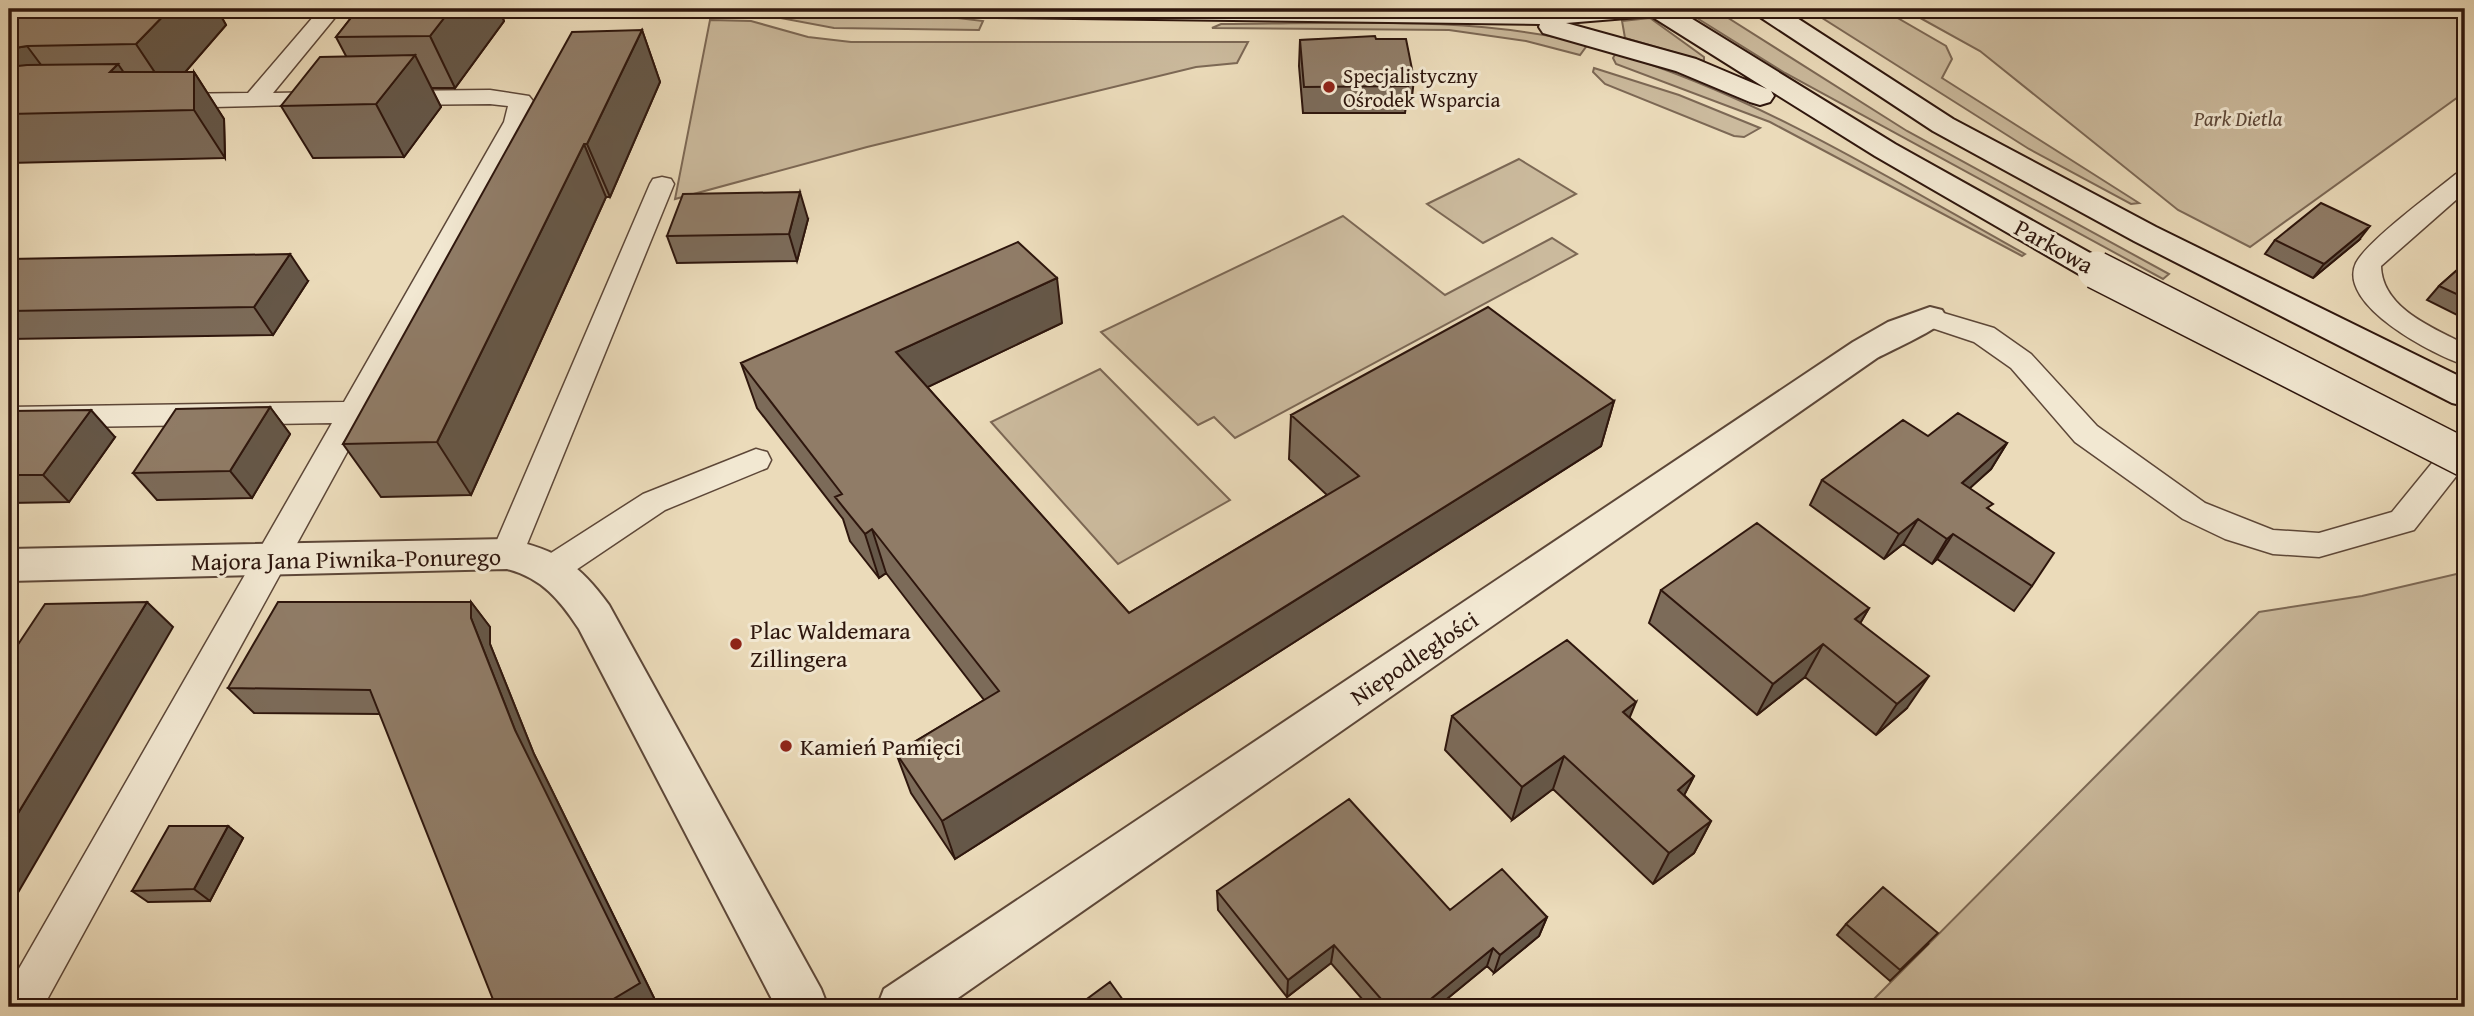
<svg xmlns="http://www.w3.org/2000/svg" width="2474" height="1016" font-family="'Gentium Book Plus',serif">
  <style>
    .green { fill: #cbba9d; stroke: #7c6855; stroke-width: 2 }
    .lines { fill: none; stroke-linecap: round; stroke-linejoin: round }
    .lane-casing { stroke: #5d4738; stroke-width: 3 }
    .street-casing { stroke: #5d4738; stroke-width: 4 }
    .secondary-casing { stroke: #2e160d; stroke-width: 4 }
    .lane { fill: #f2e8d2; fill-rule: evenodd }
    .street { fill: #f2e8d2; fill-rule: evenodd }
    .secondary { fill: #f2e8d2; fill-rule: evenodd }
    .secondary-bridge-casing { stroke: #2e160d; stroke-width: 40; stroke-linecap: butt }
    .secondary-bridge { stroke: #f2e8d2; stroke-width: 37 }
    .wall { fill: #7c6b59; stroke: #2e160d; stroke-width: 2 }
    .shaded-wall { fill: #655748; stroke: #2e160d; stroke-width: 2 }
    .building { fill: #907c67; stroke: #2e160d; stroke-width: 2 }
    .poi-dot { fill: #8f2418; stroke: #f2e8d2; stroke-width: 2.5 }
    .labels { text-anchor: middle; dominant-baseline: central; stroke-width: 6; stroke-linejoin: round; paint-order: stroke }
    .far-poi-label { font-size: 21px; fill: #2e160d; stroke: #f2e8d2; text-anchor: start }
    .far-park-label { font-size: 21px; font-style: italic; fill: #5d4738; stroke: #f2e8d2 }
    .street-label { font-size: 24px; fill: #2e160d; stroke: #f2e8d2 }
    .poi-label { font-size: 24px; fill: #2e160d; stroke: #f2e8d2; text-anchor: start }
  </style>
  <rect width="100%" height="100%" fill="#ebdbba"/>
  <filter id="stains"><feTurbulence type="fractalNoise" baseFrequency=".00286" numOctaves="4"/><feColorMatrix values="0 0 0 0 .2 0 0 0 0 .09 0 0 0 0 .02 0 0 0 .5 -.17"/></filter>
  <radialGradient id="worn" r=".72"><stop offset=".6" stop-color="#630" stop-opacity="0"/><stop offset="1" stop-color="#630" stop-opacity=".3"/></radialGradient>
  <!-- green -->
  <path class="green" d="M733 9H788C810 29 856 9 882 9L983 21 979 30 834 28Z
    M1714 9 1907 131 2169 274 2163 279 1785 73 1684 10Z
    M1808 9H1882L1946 46 1952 59 1942 78 2139 203 2131 204 2029 149Z
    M1904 9H2465V92L2250 247 2178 210 1980 51Z
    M1650 18 1704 57V61L1625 38 1622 21Z
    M710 20 751 21 808 37 851 42H1248L1237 63 1196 67 867 147 675 199Z
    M1221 24C1342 24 1469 15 1588 44L1580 55 1526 41 1449 30 1212 28Z
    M1616 53C1762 98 1892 180 2025 254L2022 256 1770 122 1616 64 1613 58Z
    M1594 68 1679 95 1760 128 1744 137 1734 136 1605 84 1593 72Z
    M1519 159 1576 194 1483 243 1427 204Z
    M1343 216 1445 295 1552 238 1577 254 1235 438 1214 417 1198 425 1101 332Z
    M1100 369 1230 500 1118 564 991 422Z
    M2465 572V1007H1866L2259 612 2362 596Z"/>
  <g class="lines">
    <defs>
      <path id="lane" d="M320 9H342L273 93 328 92 336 94 340 99 336 104 170 108 162 106 158 101 162 96 170 94 248 93Z
        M490 90 529 96 533 101 528 122 43 1007H9V986L332 423 9 428V407L344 402 504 122 508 106 490 104 394 105 386 103 382 98 386 93 394 91Z
        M2465 172V192L2381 266C2382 308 2433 328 2465 344V365C2435 356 2336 305 2356 263 2367 241 2434 192 2456 174Z
        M662 177 671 179 674 184 523 554 518 563 507 567 496 563 491 554 650 184 653 179Z
        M1930 309 1994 328 2031 354 2097 426 2205 503 2273 530 2319 533 2392 512 2454 436 2465 433V465L2414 530 2319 557 2273 554 2225 539 2183 519 2075 442 2011 368 1974 342 1920 324 1916 318 1920 312Z
        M756 449 767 452 771 460 767 468 665 510 564 578 552 582 540 578 536 569 540 560 643 494Z"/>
      <path id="street" d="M1930 307 1942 310 1947 318C1941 328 1892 350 1877 358L945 1007H877L884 989 1853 342 1888 322Z
        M507 539C557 550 579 563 609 605L821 989 828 1007H776L579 629C560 600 542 578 507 569L9 581V549Z"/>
      <path id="secondary" d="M983 9H1676L1895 144 2108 263 2112 270 2108 277 2096 280 2084 277 1875 156 1771 91 1774 96 1770 102 1760 105 1750 102 1676 71 1543 33 1539 27 1540 24 996 17 987 15ZM1651 16 1767 89 1696 59 1566 23Z
        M1753 9H1783L1953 119 2156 227 2465 379V406L2452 403 2134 241 1933 131 1757 15Z"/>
    </defs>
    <!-- lane casing -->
    <use href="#lane" class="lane-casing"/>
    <!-- street casing -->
    <use href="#street" class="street-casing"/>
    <!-- secondary casing -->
    <use href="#secondary" class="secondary-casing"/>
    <!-- lane -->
    <use href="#lane" class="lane"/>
    <!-- street -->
    <use href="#street" class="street"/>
    <!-- secondary -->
    <use href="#secondary" class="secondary"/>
    <defs>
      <path id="secondary-bridge" d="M2096 270 2465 458"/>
    </defs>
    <!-- secondary-bridge casing -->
    <use href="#secondary-bridge" class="secondary-bridge-casing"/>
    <!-- secondary-bridge -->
    <use href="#secondary-bridge" class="secondary-bridge"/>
  </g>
  <!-- wall -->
  <path class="wall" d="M9 9H217L226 25 185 72H194L224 119 225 158 9 163Z
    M358 9H499L504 21 455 88H431L441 107 404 157 313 158 281 106 346 56 336 37Z
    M642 30 660 82 610 197H606L471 495 381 497 343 444Z
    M1376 39 1414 79 1411 106H1406L1405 113H1303L1299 66 1300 40Z
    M808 219 797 261 677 263 667 236Z
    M2275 240H2359L2313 278 2265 254Z
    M9 259 308 281 273 335 9 339Z
    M2465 263V319L2427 300 2439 286Z
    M1062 323 927 387 1129 613 1327 495 1289 459 1291 415 1614 401 1601 446 955 859 911 793 896 753 984 700 886 573 879 578 850 541 843 519 757 408 741 363Z
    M270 407 290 434 252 498 157 500 133 473Z
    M9 411 115 437 69 502 9 503Z
    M1928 436 2007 443 1991 469 1969 488 1990 510 2032 586 2014 611 1937 559 1932 564 1903 544 1884 559 1810 505 1822 480Z
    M1661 590 1869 608 1860 623 1907 708 1876 735 1805 677 1757 715 1649 623Z
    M471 602 490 627V644L534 754 657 1004 380 714 254 713 228 688Z
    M1452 716 1630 718 1694 776 1684 795 1711 821 1694 853 1653 884 1553 789 1512 820 1445 750Z
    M228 826 243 838 210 901 148 902 132 891Z
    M1217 891 1450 910 1547 917 1539 936 1494 973 1487 966 1437 1007H1369L1331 963 1287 997 1218 910Z
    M1846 924 1928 944 1890 981 1837 935Z"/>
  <!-- shaded-wall -->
  <path class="shaded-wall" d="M170 9H217L226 25 168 92 136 44Z
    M451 9H499L504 21 455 88 430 36Z
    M642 30 660 82 610 197 587 144Z
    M27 46 62 93 9 101V49Z
    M415 55 441 107 404 157 376 104Z
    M118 64 150 111 110 72Z
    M194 72 224 119 225 158 194 110Z
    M584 144 606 197 471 495 437 442Z
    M800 192 808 219 797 261 789 234Z
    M2370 226 2359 240 2313 278 2324 264Z
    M290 254 308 281 273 335 254 307Z
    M1057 278 1062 323 907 397 896 352Z
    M1614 401 1601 446 955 859 942 821Z
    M270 407 290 434 252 498 230 471Z
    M91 410 115 437 69 502 43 475Z
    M2007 443 1991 469 1947 509 1962 483Z
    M1918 519 1903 544 1884 559 1899 534Z
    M872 529 886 573 879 578 865 534Z
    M1953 534 1937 559 1932 564 1947 539Z
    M147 602 173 627 9 908V828Z
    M471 602 490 627V644L534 754 657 1004 651 1007H600L515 730 471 618Z
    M1869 608 1850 641 1855 619Z
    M1823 644 1805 677 1757 715 1773 684Z
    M1929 676 1907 708 1876 735 1897 704Z
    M1636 702 1622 736 1623 712Z
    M1564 756 1553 789 1512 820 1522 787Z
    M1694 776 1677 809 1678 790Z
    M1711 821 1694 853 1653 884 1669 853Z
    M228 826 243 838 210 901 194 889Z
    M1547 917 1539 936 1494 973 1500 955Z
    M1334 945 1331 963 1287 997 1288 980Z
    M1493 948 1487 966 1437 1007H1421Z"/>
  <!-- building -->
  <path class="building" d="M9 9H170L136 44 27 46 9 49Z
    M358 9H451L430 36 336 37Z
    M642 30 587 144H584L437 442 343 444 572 32Z
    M1375 36 1376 39H1406L1414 79H1406L1408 86 1304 87 1300 40Z
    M415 55 376 104 281 106 320 57Z
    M118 64 110 72H194V110L9 114V67L27 65Z
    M800 192 789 234 667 236 683 194Z
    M2321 203 2370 226 2324 264 2275 240Z
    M1018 242 1057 278 896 352 1129 613 1359 476 1291 415 1488 307 1614 401 942 821 896 753 999 691 872 529 865 534 835 497 842 494 741 363Z
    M290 254 254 307 9 311V259Z
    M2465 263V298L2439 286Z
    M270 407 230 471 133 473 176 409Z
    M91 410 43 475H9V411Z
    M1958 413 2007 443 1962 483 1993 504 1987 508 2054 553 2032 586 1953 534 1947 539 1918 519 1899 534 1822 480 1903 420 1928 436Z
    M1757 523 1869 608 1855 619 1929 676 1897 704 1823 644 1773 684 1661 590Z
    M147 602 26 800 9 828V658L45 604Z
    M278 602H471V618L515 730 640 983 600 1007H496L370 690 228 688Z
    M1567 640 1636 702 1623 712 1694 776 1678 790 1711 821 1669 853 1564 756 1522 787 1452 716Z
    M1349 799 1450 910 1502 869 1547 917 1500 955 1493 948 1421 1007H1388L1334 945 1288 980 1217 891Z
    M169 826H228L194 889 132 891Z
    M1883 887 1938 933 1900 970 1846 924Z
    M1110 982 1128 1007H1076Z"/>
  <!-- markers -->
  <g class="poi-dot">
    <circle cx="1329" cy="87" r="7"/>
    <circle cx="736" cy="644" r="7"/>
    <circle cx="786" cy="746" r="7"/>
  </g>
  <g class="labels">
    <!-- far-poi labels -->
    <g class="far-poi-label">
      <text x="1343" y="75">Specjalistyczny<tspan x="1343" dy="24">Ośrodek Wsparcia</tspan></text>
    </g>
    <!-- far-park labels -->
    <g class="far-park-label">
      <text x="2238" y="118">Park Dietla</text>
    </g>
    <!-- street labels -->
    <g class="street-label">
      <text transform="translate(2054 246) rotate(29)">Parkowa</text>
      <text transform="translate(346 559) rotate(-1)">Majora Jana Piwnika-Ponurego</text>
      <text transform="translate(1414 658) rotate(-34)">Niepodległości</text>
    </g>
    <!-- poi labels -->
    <g class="poi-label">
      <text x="750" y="630">Plac Waldemara<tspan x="750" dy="28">Zillingera</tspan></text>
      <text x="800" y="746">Kamień Pamięci</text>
    </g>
  </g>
  <!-- margin -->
  <rect width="2474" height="1016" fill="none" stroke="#ebdbba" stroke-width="35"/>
  <rect x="10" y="10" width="2453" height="995" fill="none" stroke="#2e160d" stroke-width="3.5"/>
  <rect x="18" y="18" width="2439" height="981" fill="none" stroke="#2e160d" stroke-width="2"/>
  <rect width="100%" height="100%" filter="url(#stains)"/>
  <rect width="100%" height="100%" fill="url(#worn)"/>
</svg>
